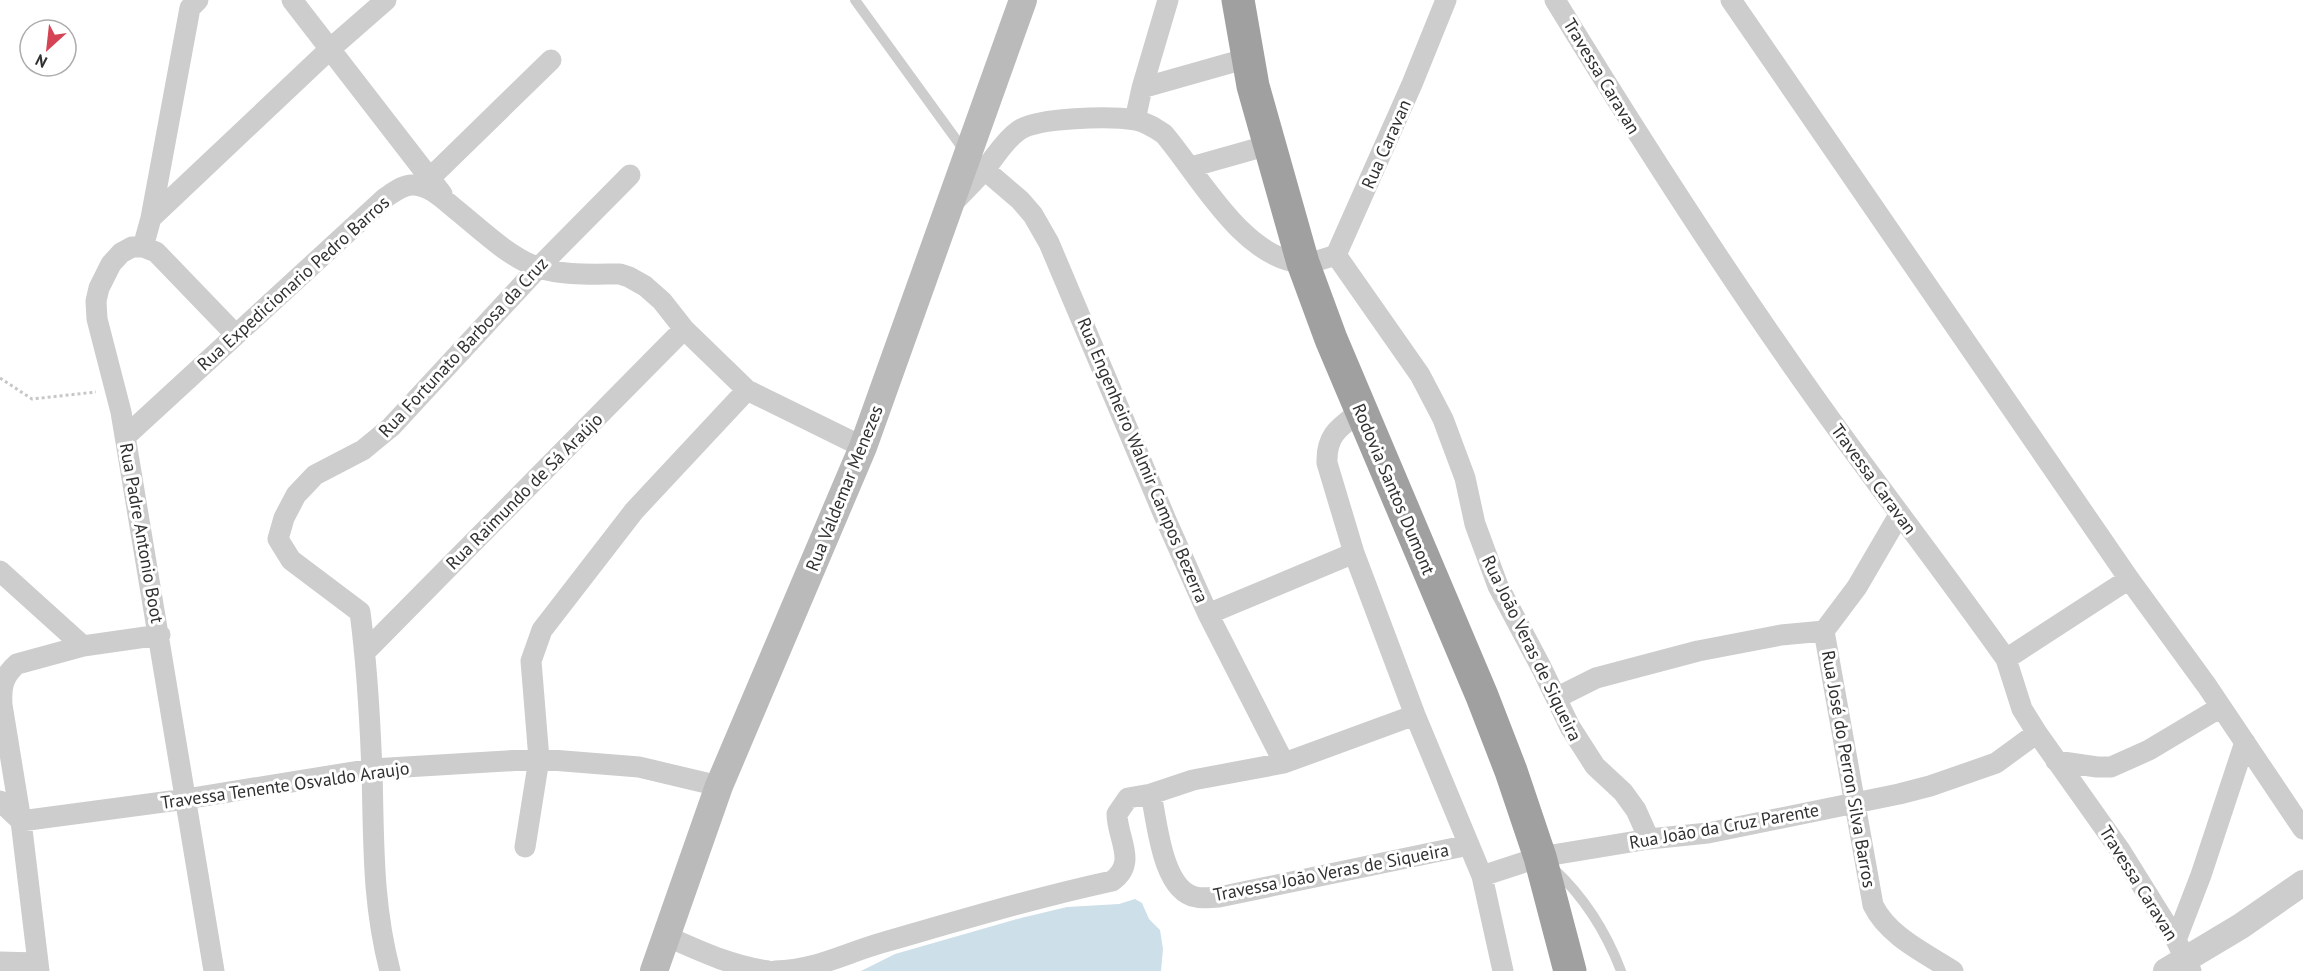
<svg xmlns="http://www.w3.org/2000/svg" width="2303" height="971" font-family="'PT Sans',sans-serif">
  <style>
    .water { fill: #cddfe9 }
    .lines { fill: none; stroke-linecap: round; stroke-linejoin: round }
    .path { stroke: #c7c7c7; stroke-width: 3; stroke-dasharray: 3 3; stroke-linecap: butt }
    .service { stroke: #cdcdcd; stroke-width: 10 }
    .minor { stroke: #cdcdcd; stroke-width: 21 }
    .tertiary { stroke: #cdcdcd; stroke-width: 26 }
    .secondary { stroke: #bababa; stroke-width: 28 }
    .trunk { stroke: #a0a0a0; stroke-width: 33 }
    .labels { text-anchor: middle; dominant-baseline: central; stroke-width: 6; stroke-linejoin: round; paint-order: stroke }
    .street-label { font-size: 18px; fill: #303030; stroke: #fff }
  </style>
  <rect width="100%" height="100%" fill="#fff"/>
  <!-- water -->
  <path class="water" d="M1135 899 1142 903 1149 919 1160 930 1163 949 1161 971H861L895 954 1021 918 1067 907 1119 904Z"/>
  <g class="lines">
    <!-- path -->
    <path class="path" d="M0 378 32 399 96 392"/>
    <!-- service -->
    <path class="service" d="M855 0 966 153
      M1554 869C1584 897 1607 934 1621 971"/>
    <!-- minor -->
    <path class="minor" d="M292 0 442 194
      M1555 0C1637 134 1722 267 1813 395 1876 484 1943 570 2006 659L2022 709 2037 733 2120 850 2176 940 2191 971
      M1731 0 2129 579 2207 686 2303 829
      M1142 88 1248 58
      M1135 120 1142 88 1168 0
      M1191 167 1269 145
      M985 170 1020 200 1033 215 1049 243 1166 520 1208 614 1284 763
      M430 178 551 60
      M954 202C964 191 975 181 985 169 996 156 1004 141 1018 131 1036 117 1112 116 1135 120 1146 122 1155 128 1164 134 1199 175 1242 257 1301 263 1311 264 1326 258 1336 255L1412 84 1446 0
      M151 218 330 49 386 0
      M143 247 151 218 190 8 198 0
      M1336 255 1420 375 1443 419 1465 478 1475 524 1498 586 1541 667 1570 727 1595 766 1623 792 1636 810 1649 839
      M1361 411C1340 427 1326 434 1327 463L1354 553 1377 614 1415 715 1482 876 1503 971
      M126 436 385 198C394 192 403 184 414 185 430 186 442 198 454 208 478 227 508 257 537 267 562 276 593 274 620 274L629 277 645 286 662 301 684 329 747 390 863 447
      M1899 515 1857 587 1824 631 1873 905C1888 936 1925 953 1953 971
      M0 571 83 646
      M1208 614 1354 553
      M365 652 684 329
      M2006 659 2129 579
      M1556 698 1596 678 1698 651 1781 635 1824 631
      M1415 715 1284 763 1193 780 1151 794C1157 821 1162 891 1196 897 1203 899 1212 897 1219 897L1469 845
      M2056 761 2097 767H2111L2149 750 2221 707
      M0 801 21 821 186 799 372 769 539 759 639 767 719 786
      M525 847 539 759 531 661 542 630 634 511 747 390
      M1482 876 1540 857 1649 839 1708 833 1899 794 1930 786 1996 763 2037 733
      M666 936C700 951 731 966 768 971
      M2176 940 2201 875 2245 742
      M0 962 38 963
      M39 971 21 821 2 705C1 687 3 676 17 664L83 646 160 635
      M214 971 121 412 97 319 96 301 99 288 111 264 121 253 132 247H143L156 252 236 335
      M390 971C372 902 374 842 372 772 370 718 367 665 360 612L291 560 278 539 284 518 296 495 315 475 363 450 391 427 538 268 630 175
      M775 971C816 970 843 954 881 943 958 921 1034 898 1112 881 1138 863 1117 838 1117 814L1128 798 1151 794"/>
    <!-- tertiary -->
    <path class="tertiary" d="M2166 971 2241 926 2303 883"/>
    <!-- secondary -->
    <path class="secondary" d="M654 971 719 786 863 447 1023 0"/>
    <!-- trunk -->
    <path class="trunk" d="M1238 0 1253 86 1303 263 1331 339 1482 696 1511 771 1540 857 1570 971"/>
  </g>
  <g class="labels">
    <!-- street labels -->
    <g class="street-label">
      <text transform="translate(1602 76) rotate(59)">Travessa Caravan</text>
      <text transform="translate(1386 144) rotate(-66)">Rua Caravan</text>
      <text transform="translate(293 283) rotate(-42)">Rua Expedicionario Pedro Barros</text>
      <text transform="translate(463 347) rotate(-47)">Rua Fortunato Barbosa da Cruz</text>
      <text transform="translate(1143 460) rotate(67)">Rua Engenheiro Walmir Campos Bezerra</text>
      <text transform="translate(1874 479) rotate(54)">Travessa Caravan</text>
      <text transform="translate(844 488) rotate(-68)">Rua Valdemar Menezes</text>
      <text transform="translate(1394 489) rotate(67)">Rodovia Santos Dumont</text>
      <text transform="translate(524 491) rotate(-45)">Rua Raimundo de Sá Araújo</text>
      <text transform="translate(142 533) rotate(80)">Rua Padre Antonio Boot</text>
      <text transform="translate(1532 648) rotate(64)">Rua João Veras de Siqueira</text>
      <text transform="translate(1849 769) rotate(80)">Rua José do Perron Silva Barros</text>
      <text transform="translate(285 785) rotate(-8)">Travessa Tenente Osvaldo Araujo</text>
      <text transform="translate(1724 826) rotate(-10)">Rua João da Cruz Parente</text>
      <text transform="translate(1331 872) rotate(-11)">Travessa João Veras de Siqueira</text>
      <text transform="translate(2139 883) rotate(58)">Travessa Caravan</text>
    </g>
  </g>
  <!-- north arrow -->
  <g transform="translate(48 48) rotate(207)"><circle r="28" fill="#ffffff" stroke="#acacac" stroke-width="1.5"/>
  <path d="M0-4.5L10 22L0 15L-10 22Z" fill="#d54454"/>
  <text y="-9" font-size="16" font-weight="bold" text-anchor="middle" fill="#303030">N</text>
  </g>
</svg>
